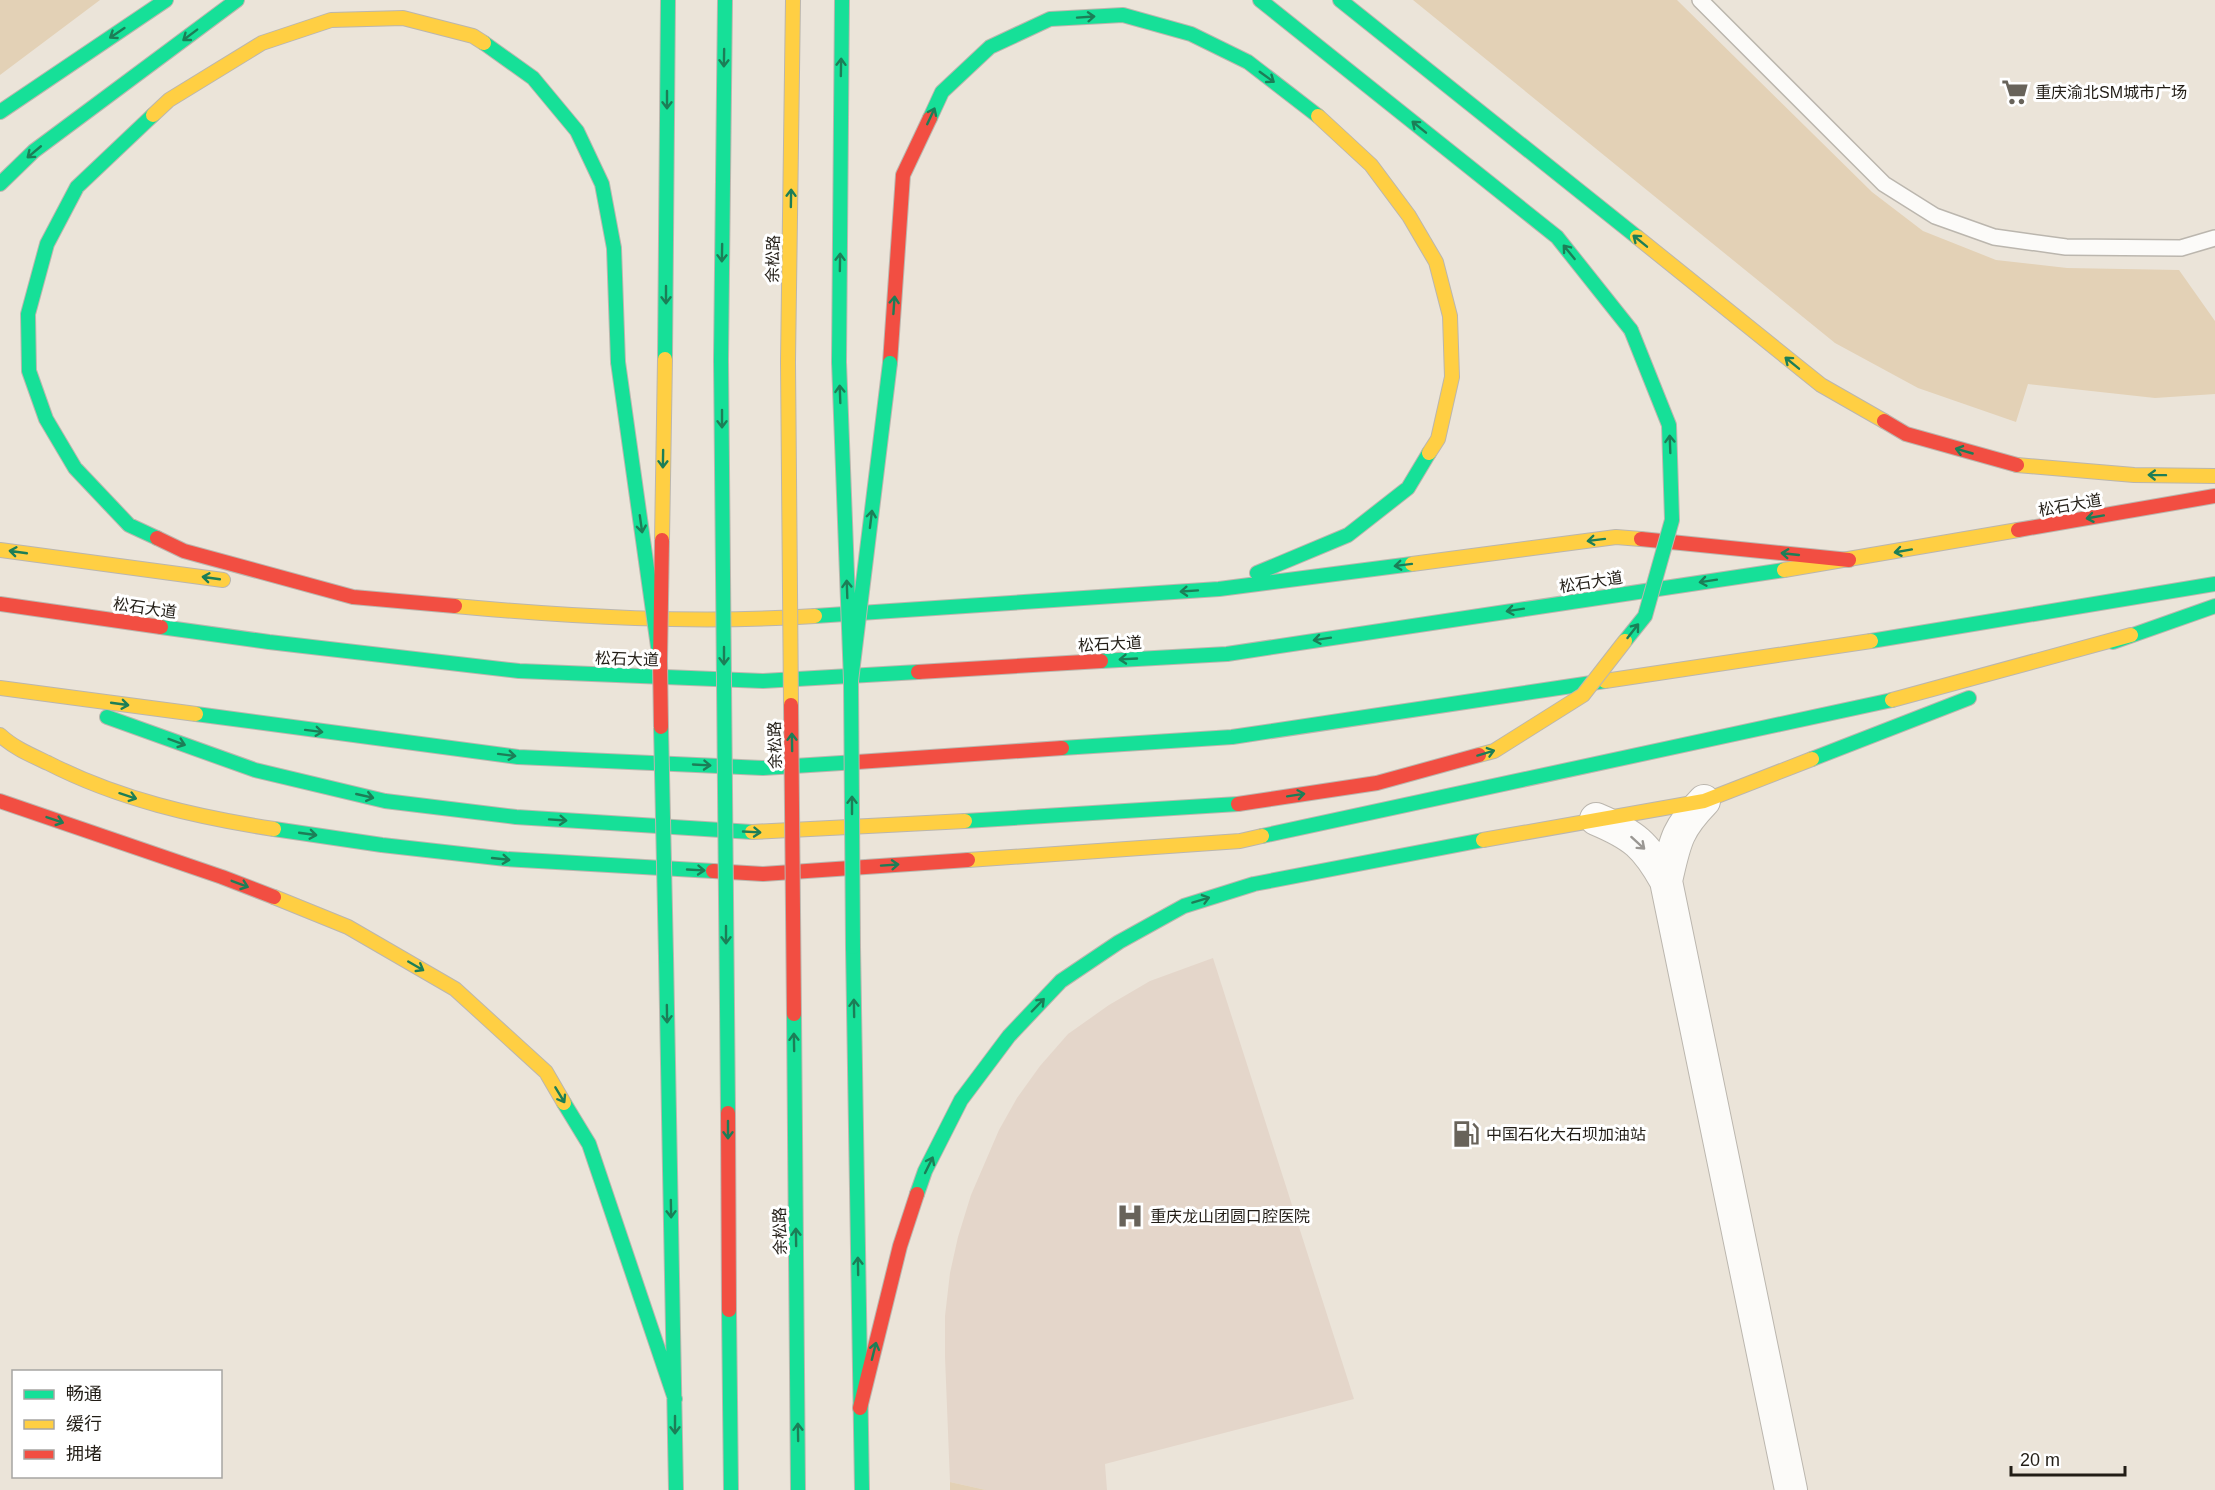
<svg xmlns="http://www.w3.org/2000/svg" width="2215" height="1490" font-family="Arial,'Noto Sans SC',sans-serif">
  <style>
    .medical { fill: #e4d6ca }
    .green { fill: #e3d1b6 }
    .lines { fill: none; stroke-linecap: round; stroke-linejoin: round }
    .lane-casing { stroke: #bbb6ae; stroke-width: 18 }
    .street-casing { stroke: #bbb6ae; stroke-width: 34 }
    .fast-casing { stroke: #bbb6ae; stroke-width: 16 }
    .slow-casing { stroke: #bbb6ae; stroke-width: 16 }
    .jam-casing { stroke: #bbb6ae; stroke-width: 16 }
    .lane { stroke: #fcfbf9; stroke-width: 15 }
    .street { stroke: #fcfbf9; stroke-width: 32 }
    .fast { stroke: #16e098; stroke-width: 14 }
    .slow { stroke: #ffcf43; stroke-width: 14 }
    .jam { stroke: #f24e42; stroke-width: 14 }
    .fast-bridge-casing { stroke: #bbb6ae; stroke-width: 16; stroke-linecap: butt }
    .slow-bridge-casing { stroke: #bbb6ae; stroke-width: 16; stroke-linecap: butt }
    .jam-bridge-casing { stroke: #bbb6ae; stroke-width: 16; stroke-linecap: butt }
    .fast-bridge { stroke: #16e098; stroke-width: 14 }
    .slow-bridge { stroke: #ffcf43; stroke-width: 14 }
    .jam-bridge { stroke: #f24e42; stroke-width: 14 }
    .oneway { stroke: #1c7e57 }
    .oneway2 { stroke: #9a9793 }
    .labels { text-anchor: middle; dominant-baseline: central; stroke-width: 6; stroke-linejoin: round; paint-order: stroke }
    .poi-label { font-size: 16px; fill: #221d16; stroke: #fff; text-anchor: start }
    .street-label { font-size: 16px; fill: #221d16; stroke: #fff }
  </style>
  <rect width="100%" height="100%" fill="#ebe4d9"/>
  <!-- medical -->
  <path class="medical" d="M1213 958 1354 1399 1105 1464 1107 1490H986L950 1482 945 1357V1316L950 1273 958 1237 971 1195 999 1130 1017 1098 1040 1066 1068 1034 1109 1005 1150 981Z"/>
  <!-- green -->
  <path class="green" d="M0 0H100L0 75Z
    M1413 0H1677L1872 192 1923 231 1996 260 2067 268 2179 270 2215 321V394L2155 398 2028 384 2016 422 1918 388 1835 343Z
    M950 1482 986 1490H950Z"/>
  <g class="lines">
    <defs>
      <path id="lane" d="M1700 0 1884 184 1935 216 1994 237 2066 247 2181 248 2215 238"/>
      <path id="street" d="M1596 819C1634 835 1646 845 1666 881L1791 1490
        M1666 881C1675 842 1676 830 1704 801"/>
      <path id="fast" d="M1260 0 1557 237 1631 330
        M1340 0 1637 237
        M484 43 533 78 577 131 602 184 614 248 618 362
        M0 112 166 0
        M153 115 77 187 47 244 28 314 29 371 46 419 75 468 129 525 157 538
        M930 118 942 92 990 47 1050 19 1123 15 1191 34 1248 62 1318 116
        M0 184 34 151 237 0
        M665 359 668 0
        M721 360 725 0
        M839 362 842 0
        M1257 573 1348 535 1408 488 1429 453
        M815 616 1219 589 1412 564
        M161 627 269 642 519 671 763 681 918 672
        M1871 641 2215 584
        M2113 642 2215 606
        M1101 661 1227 654 1784 570
        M196 714 518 757 763 768 857 762
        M107 717 255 770 385 801 516 817 752 832
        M1062 748 1232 737 1605 681
        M1812 759 1969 698
        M965 821 1238 804
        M274 829 382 845 506 859 713 871
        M1262 836 1892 700
        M853 947 862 1490
        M666 956 676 1490
        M564 1103 589 1144 675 1399
        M917 1194 925 1171 961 1100 1009 1036 1061 981 1119 942 1184 906 1254 884 1483 840"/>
      <path id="slow" d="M153 115 169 100 262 43 331 20 403 18 473 36 484 43
        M1318 116 1371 165 1409 216 1436 262 1450 316 1452 377 1438 439 1429 453
        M1637 237 1821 385 1884 421
        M788 362 793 0
        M2017 465 2134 475 2215 476
        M0 550 223 580
        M1412 564 1616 537 1641 539
        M1784 570 2018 530
        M455 606C574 617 696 624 815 616
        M1605 681 1871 641
        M0 688 196 714
        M1892 700 2131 635
        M0 735C14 748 31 755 48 763 118 799 196 817 274 829
        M752 832 965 821
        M1483 840 1704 801 1812 759
        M968 860 1240 841 1262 836
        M274 897 348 927 455 989 546 1072 564 1103"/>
      <path id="jam" d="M890 363 903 175 930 118
        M1884 421 1906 434 2017 465
        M2018 530 2215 496
        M157 538 184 551 353 597 455 606
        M1641 539 1849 560
        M0 604 161 627
        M918 672 1101 661
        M857 762 1062 748
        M0 801 222 877 274 897
        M713 871 763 874 968 860
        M860 1408 900 1246 917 1194"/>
    </defs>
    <!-- lane casing -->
    <use href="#lane" class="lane-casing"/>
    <!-- street casing -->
    <use href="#street" class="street-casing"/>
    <!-- fast casing -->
    <use href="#fast" class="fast-casing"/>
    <!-- slow casing -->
    <use href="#slow" class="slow-casing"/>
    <!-- jam casing -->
    <use href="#jam" class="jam-casing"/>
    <!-- lane -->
    <use href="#lane" class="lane"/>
    <!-- street -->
    <use href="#street" class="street"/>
    <!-- fast -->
    <use href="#fast" class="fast"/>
    <!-- slow -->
    <use href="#slow" class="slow"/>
    <!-- jam -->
    <use href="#jam" class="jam"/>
    <defs>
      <path id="fast-bridge" d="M721 360 728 1113
        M618 362 660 661
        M839 362 851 681 853 947
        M1625 641 1645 616 1672 520 1669 425 1631 330
        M851 681 890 363
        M661 727 666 956
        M794 1014 798 1490
        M729 1310 731 1490"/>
      <path id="slow-bridge" d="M788 362 791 705
        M662 540 665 359
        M1479 755 1494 751 1583 695 1625 641"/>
      <path id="jam-bridge" d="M791 705 794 1014
        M661 727 660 661 662 540
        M1238 804 1377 783 1479 755
        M728 1113 729 1310"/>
    </defs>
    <!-- fast-bridge casing -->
    <use href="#fast-bridge" class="fast-bridge-casing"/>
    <!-- slow-bridge casing -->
    <use href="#slow-bridge" class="slow-bridge-casing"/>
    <!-- jam-bridge casing -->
    <use href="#jam-bridge" class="jam-bridge-casing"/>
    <!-- fast-bridge -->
    <use href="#fast-bridge" class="fast-bridge"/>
    <!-- slow-bridge -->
    <use href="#slow-bridge" class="slow-bridge"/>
    <!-- jam-bridge -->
    <use href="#jam-bridge" class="jam-bridge"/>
  </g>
  <!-- one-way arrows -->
  <defs><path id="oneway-shaft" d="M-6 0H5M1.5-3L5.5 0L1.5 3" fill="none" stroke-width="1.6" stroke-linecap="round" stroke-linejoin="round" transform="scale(1.5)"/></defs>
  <g class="oneway">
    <use href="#oneway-shaft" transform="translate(1086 17) rotate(-4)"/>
    <use href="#oneway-shaft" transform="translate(117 33) rotate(146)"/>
    <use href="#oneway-shaft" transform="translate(190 35) rotate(143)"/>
    <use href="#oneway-shaft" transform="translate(724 58) rotate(91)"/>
    <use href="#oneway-shaft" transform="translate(841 67) rotate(-89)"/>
    <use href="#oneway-shaft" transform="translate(1267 77) rotate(36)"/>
    <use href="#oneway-shaft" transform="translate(667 100) rotate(90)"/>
    <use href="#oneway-shaft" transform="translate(931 116) rotate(-65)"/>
    <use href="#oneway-shaft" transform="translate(1419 127) rotate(-141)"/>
    <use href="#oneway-shaft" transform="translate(34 152) rotate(140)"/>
    <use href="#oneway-shaft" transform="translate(791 198) rotate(-89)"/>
    <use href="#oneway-shaft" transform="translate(1640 241) rotate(-141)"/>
    <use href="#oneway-shaft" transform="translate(1569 252) rotate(-129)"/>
    <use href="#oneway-shaft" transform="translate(722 253) rotate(91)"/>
    <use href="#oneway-shaft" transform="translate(840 262) rotate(-89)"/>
    <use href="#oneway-shaft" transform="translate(666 295) rotate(90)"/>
    <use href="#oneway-shaft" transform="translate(894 305) rotate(-86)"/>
    <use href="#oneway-shaft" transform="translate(1792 363) rotate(-141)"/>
    <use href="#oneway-shaft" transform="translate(840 394) rotate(-92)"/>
    <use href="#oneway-shaft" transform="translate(722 419) rotate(90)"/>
    <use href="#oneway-shaft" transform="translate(1670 444) rotate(-92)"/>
    <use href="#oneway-shaft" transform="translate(1964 451) rotate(-164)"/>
    <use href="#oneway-shaft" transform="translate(663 459) rotate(91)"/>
    <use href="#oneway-shaft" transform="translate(2157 475) rotate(-179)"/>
    <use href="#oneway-shaft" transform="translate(2095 517) rotate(170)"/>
    <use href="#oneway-shaft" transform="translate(871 519) rotate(-83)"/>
    <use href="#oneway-shaft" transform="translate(641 524) rotate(82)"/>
    <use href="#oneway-shaft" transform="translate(1596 540) rotate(173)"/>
    <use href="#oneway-shaft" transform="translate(1903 551) rotate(170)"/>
    <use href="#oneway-shaft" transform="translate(18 552) rotate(-172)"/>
    <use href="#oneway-shaft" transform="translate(1790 554) rotate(-174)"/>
    <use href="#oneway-shaft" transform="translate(1403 565) rotate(173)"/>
    <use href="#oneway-shaft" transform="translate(211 578) rotate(-172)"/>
    <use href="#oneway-shaft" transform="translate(1708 581) rotate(171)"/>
    <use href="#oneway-shaft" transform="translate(847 589) rotate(-92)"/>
    <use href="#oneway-shaft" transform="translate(1189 591) rotate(176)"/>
    <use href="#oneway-shaft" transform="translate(1515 610) rotate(171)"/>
    <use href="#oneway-shaft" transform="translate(1633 631) rotate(-52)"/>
    <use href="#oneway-shaft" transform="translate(1322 639) rotate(171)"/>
    <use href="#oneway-shaft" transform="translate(724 656) rotate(90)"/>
    <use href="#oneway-shaft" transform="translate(1128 659) rotate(177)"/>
    <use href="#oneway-shaft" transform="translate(120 704) rotate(8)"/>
    <use href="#oneway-shaft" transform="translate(314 731) rotate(7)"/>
    <use href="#oneway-shaft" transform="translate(177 742) rotate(20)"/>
    <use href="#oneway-shaft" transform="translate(792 742) rotate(-91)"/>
    <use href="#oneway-shaft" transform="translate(1486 753) rotate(-17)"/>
    <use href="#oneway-shaft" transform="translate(507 755) rotate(7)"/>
    <use href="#oneway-shaft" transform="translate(702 765) rotate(3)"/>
    <use href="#oneway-shaft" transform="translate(1296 795) rotate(-9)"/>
    <use href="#oneway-shaft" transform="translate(128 796) rotate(18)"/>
    <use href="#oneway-shaft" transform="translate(365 796) rotate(13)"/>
    <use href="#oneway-shaft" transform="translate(852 805) rotate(-90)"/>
    <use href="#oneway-shaft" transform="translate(55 820) rotate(19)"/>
    <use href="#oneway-shaft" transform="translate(558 820) rotate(4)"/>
    <use href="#oneway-shaft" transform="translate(752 832) rotate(3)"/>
    <use href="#oneway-shaft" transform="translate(308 834) rotate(8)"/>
    <use href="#oneway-shaft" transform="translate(501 859) rotate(6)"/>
    <use href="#oneway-shaft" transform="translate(890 865) rotate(-4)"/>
    <use href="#oneway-shaft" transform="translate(696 870) rotate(3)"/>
    <use href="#oneway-shaft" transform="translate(240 884) rotate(21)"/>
    <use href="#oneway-shaft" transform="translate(1201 900) rotate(-17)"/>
    <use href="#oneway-shaft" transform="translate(726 935) rotate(90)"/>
    <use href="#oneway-shaft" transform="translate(416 966) rotate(30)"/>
    <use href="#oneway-shaft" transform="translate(1038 1005) rotate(-46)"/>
    <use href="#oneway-shaft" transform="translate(854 1008) rotate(-91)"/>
    <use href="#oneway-shaft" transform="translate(667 1014) rotate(89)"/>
    <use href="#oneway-shaft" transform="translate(794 1042) rotate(-91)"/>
    <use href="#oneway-shaft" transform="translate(560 1095) rotate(59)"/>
    <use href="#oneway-shaft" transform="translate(728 1130) rotate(90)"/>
    <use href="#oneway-shaft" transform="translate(929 1165) rotate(-64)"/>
    <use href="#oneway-shaft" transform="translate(671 1209) rotate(89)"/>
    <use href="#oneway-shaft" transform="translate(796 1237) rotate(-91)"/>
    <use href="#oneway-shaft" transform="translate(858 1266) rotate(-91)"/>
    <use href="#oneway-shaft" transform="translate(874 1351) rotate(-76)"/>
    <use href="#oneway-shaft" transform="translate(675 1425) rotate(90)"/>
    <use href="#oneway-shaft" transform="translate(798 1432) rotate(-91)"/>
  </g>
  <use class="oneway2" href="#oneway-shaft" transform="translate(1638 843) rotate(42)"/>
  <!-- icons -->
  <defs>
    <symbol id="supermarket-bare" viewBox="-9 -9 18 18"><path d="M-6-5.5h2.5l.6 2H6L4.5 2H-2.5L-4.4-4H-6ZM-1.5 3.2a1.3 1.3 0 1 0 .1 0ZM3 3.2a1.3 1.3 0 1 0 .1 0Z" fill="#68635a" stroke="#fff" stroke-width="2.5" paint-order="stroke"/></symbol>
    <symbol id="fuel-bare" viewBox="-9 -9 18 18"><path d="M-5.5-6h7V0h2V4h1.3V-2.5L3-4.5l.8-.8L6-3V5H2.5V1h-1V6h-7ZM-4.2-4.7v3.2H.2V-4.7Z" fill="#68635a" stroke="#fff" stroke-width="2.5" paint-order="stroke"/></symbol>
    <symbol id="hospital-bare" viewBox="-9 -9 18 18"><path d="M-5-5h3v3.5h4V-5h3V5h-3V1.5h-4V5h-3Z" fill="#68635a" stroke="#fff" stroke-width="2.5" paint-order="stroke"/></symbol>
  </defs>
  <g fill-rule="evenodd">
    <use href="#supermarket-bare" x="1996" y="73" width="38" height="38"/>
    <use href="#fuel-bare" x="1447" y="1115" width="38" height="38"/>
    <use href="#hospital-bare" x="1111" y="1197" width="38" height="38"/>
  </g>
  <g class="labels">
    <!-- poi labels -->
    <g class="poi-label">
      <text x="2035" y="92">重庆渝北SM城市广场</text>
      <text x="1486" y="1134">中国石化大石坝加油站</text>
      <text x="1150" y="1216">重庆龙山团圆口腔医院</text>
    </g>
    <!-- street labels -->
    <g class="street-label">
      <text transform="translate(773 259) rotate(-89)">余松路</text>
      <text transform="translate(2070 505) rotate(-10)">松石大道</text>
      <text transform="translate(1591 582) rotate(-9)">松石大道</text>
      <text transform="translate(145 608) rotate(8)">松石大道</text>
      <text transform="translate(1110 644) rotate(-3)">松石大道</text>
      <text transform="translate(627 659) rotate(2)">松石大道</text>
      <text transform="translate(775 745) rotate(-91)">余松路</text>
      <text transform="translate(780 1231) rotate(-91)">余松路</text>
    </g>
  </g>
  <!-- legend -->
  <rect x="12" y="1370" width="210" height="108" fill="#ffffff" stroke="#a7a5a2" stroke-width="1.5"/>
  <rect x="24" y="1390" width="30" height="9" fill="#16e098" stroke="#a7a5a2" stroke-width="1.5"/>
  <text x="66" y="1400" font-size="18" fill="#221d16">畅通</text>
  <rect x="24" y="1420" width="30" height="9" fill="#ffcf43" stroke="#a7a5a2" stroke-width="1.5"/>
  <text x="66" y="1430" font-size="18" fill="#221d16">缓行</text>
  <rect x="24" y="1450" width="30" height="9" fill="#f24e42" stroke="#a7a5a2" stroke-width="1.5"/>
  <text x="66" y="1460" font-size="18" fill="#221d16">拥堵</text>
  <!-- scale -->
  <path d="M2011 1466v9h114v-9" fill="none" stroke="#221d16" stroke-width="3"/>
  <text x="2020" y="1466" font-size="18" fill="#221d16" stroke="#ffffff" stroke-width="4.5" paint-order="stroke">20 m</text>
</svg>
